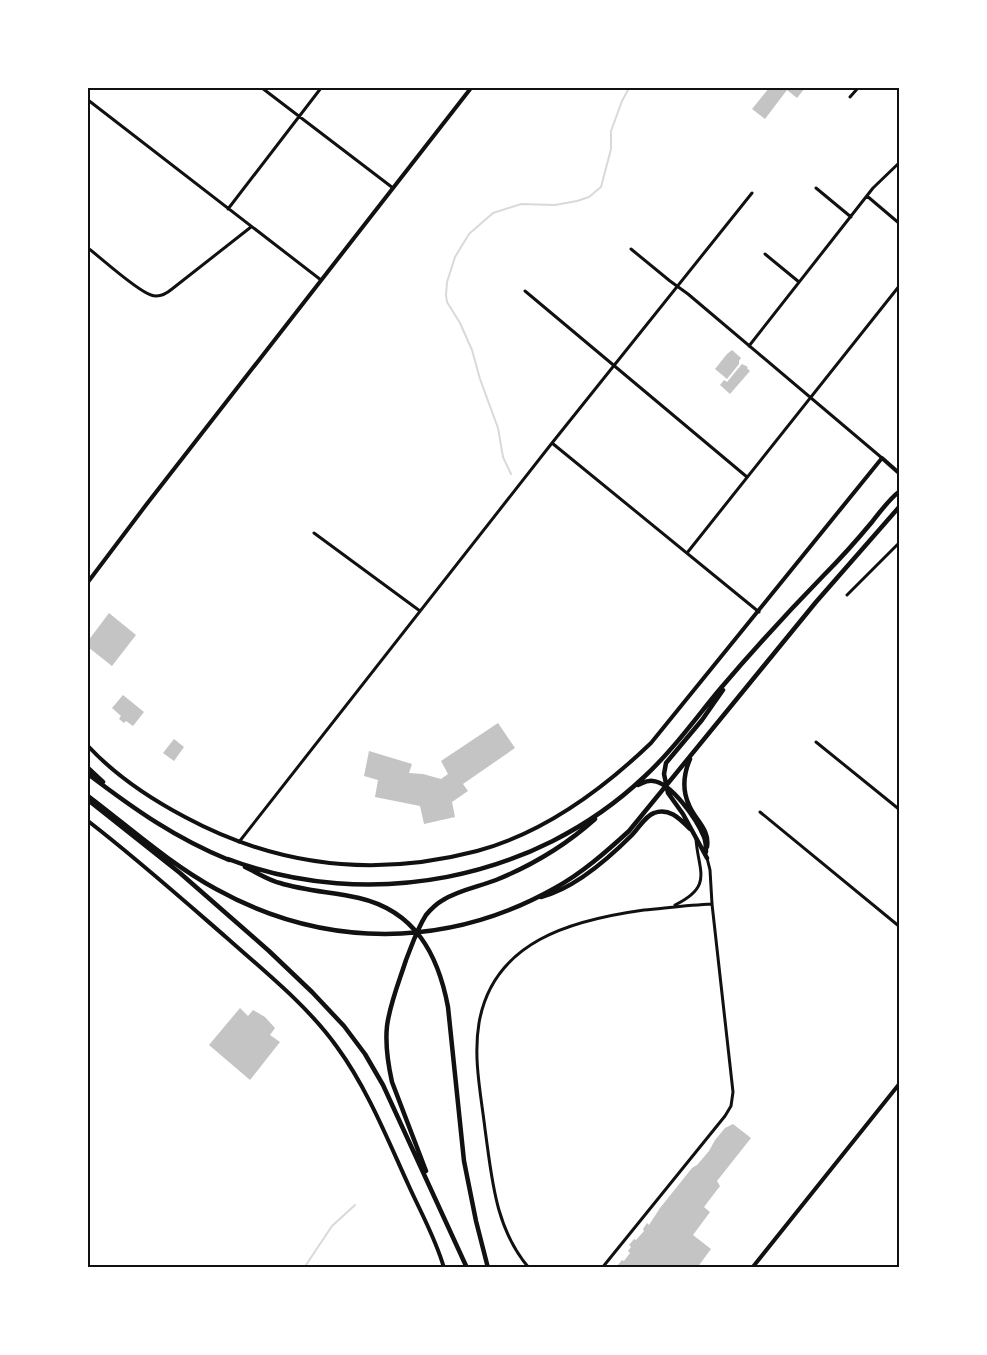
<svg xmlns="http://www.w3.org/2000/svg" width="987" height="1355" font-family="Poppins,sans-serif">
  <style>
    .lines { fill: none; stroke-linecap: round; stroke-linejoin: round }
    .stream { stroke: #d9d9d9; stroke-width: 2 }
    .building { fill: #c4c4c4 }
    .minor { stroke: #111; stroke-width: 3 }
    .tertiary { stroke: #111; stroke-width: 4 }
    .secondary { stroke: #111; stroke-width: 4.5 }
    .neatline { fill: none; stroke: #111; stroke-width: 2 }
  </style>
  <rect width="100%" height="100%" fill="#fff"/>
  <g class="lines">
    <!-- stream -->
    <path class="stream" d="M511 474 503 457 498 428 480 379 472 350 460 323 447 302 446 295 447 282 455 257 469 234 493 213 521 204 555 205 577 201 589 197 601 187 611 149V131L622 101 629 88
      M304 1268 332 1226 355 1205"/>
  </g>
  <!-- building -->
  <path class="building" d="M769 88H805L797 98 787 90 765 119 752 109Z
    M732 350 741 358 739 361V364L727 379 715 369 727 354Z
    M742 364 748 367 747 368 750 371 730 394 720 385 724 380 727 382Z
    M109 613 136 635 112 666 88 647V641Z
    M123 695 144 712 133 726 126 721 124 723 119 719 121 716 112 708Z
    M498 723 515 748 463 784 468 791 452 802 455 817 424 824 420 806 375 797 378 780 364 776 369 751 412 764 409 773 423 774 441 779 448 774 441 761Z
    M174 739 184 747 174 761 163 753Z
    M240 1008 248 1016 253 1010 265 1017 275 1028 270 1035 280 1042 250 1080 209 1045Z
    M733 1124 751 1138 717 1181 720 1186 704 1207 710 1212 693 1235 711 1249 697 1268H620L617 1266 622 1260 624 1261 630 1253 628 1251 631 1247 629 1245 634 1239 636 1240 644 1231 643 1229 647 1223 649 1225 660 1208 692 1168 697 1165 709 1151 715 1140 725 1128Z"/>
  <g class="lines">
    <!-- minor -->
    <path class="minor" d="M262 88 393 188
      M850 97 858 88
      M88 100 321 280
      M816 188 851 217
      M867 196 900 224
      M228 209 321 88
      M88 248C101 258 137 291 151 295 159 298 166 294 172 289L251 227
      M631 249 670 281 688 294 882 458
      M765 254 799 282
      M525 291 747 477
      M749 346 873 188 900 162
      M552 443 759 612
      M314 533 420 611
      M687 553 900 285
      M847 595 900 542
      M816 742 900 810
      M760 812 900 927
      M239 842 552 443 752 193
      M675 905C714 886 698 871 696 839
      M529 1268C495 1228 492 1179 485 1129 481 1095 473 1058 479 1023 493 941 572 920 644 910 666 908 689 905 712 904
      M602 1268 725 1116 731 1106 733 1092 712 904 710 870 707 858"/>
    <!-- tertiary -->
    <path class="tertiary" d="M88 582 146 505 471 88
      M88 746C115 775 149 798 185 817 278 867 374 878 477 851 544 833 602 790 651 743L882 458 900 474
      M88 821C136 858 181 898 227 938 264 971 308 1006 337 1047 367 1088 387 1138 408 1184 420 1211 436 1239 444 1268
      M752 1268 900 1083"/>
    <!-- secondary -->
    <path class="secondary" d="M690 759C684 773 682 790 689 805 695 820 710 829 707 847
      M88 768 103 782
      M88 774C134 809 175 838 229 860
      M638 785C643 783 647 780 653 781 672 783 697 820 704 837 706 842 706 847 706 852
      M88 796C129 827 170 864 216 889 324 949 447 949 555 888 582 873 606 852 629 831L816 602 900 506
      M88 800 180 873 269 951 312 992 344 1026 365 1054 383 1085 467 1268
      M707 858 683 814 668 793 664 774 666 763 702 720 723 690
      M228 859C368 912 534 881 644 777 673 750 695 719 720 689 754 649 788 612 824 575 841 558 857 540 872 522 880 512 889 499 900 491
      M245 867C256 872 268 880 280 883 305 891 333 892 359 898 415 911 438 954 448 1007L464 1161 476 1221 488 1268
      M541 897C573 889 609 858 632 835 639 828 645 816 654 813 669 807 680 819 690 829
      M426 1171 392 1082C388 1064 385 1045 387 1026 390 1003 399 982 406 960 412 945 417 929 426 915 431 909 436 904 443 900 459 890 478 887 496 880 533 865 566 845 595 819"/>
  </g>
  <!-- border -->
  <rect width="987" height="1355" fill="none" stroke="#ffffff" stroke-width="178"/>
  <rect x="89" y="89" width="809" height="1177" class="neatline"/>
</svg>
